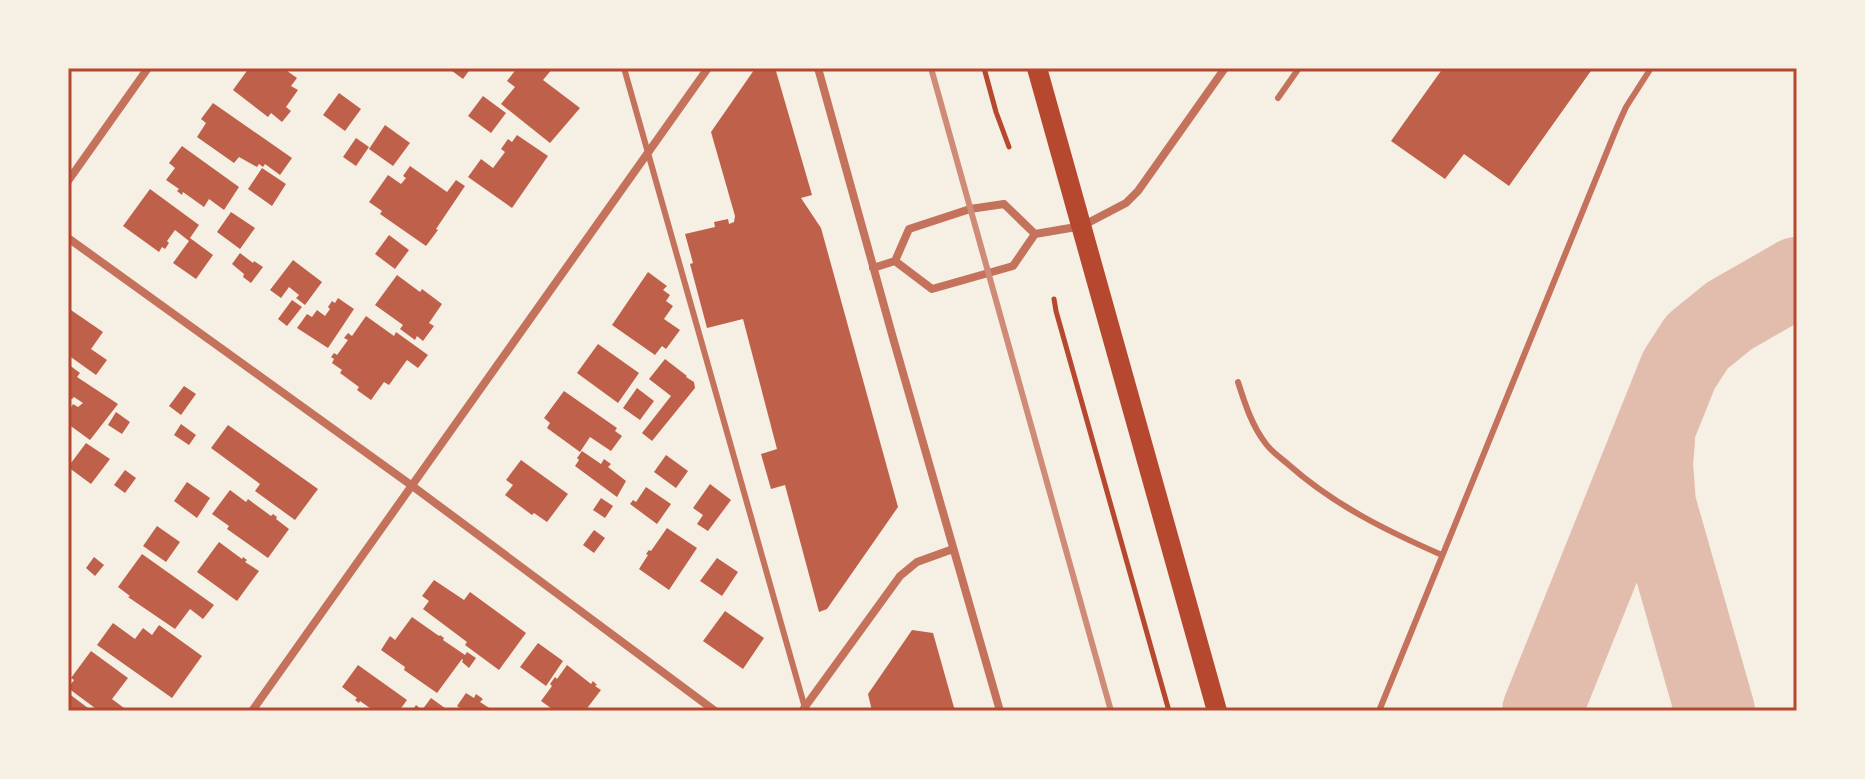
<svg xmlns="http://www.w3.org/2000/svg" width="1865" height="779" font-family="'Source Sans 3',sans-serif">
  <style>
    .lines { fill: none; stroke-linecap: round; stroke-linejoin: round }
    .taxiway { stroke: #e2bdae; stroke-width: 80 }
    .building { fill: #bf614a }
    .path { stroke: #b5482f; stroke-width: 5 }
    .service { stroke: #c5725c; stroke-width: 6 }
    .minor { stroke: #c5725c; stroke-width: 8 }
    .primary { stroke: #b5482f; stroke-width: 20 }
    .rail { stroke: #cf8b77; stroke-width: 6 }
    .neatline { fill: none; stroke: #b5482f; stroke-width: 3 }
  </style>
  <rect width="100%" height="100%" fill="#f6efe4"/>
  <g class="lines">
    <!-- taxiway -->
    <path class="taxiway" d="M1655 440 1653 464 1656 504 1715 711
      M1542 711 1679 370 1697 342 1729 316 1797 277"/>
  </g>
  <!-- building -->
  <path class="building" d="M249 68H283L297 78 291 86 298 90 286 107 291 111 282 122 271 113 268 117 233 90Z
    M448 68H471L463 79Z
    M517 68H553L543 80 580 108 550 143 501 104 515 87 507 81Z
    M1443 68H1593L1509 186 1464 154 1445 179 1391 141Z
    M754 70 776 71 812 195 801 198 821 228 898 507 827 609 819 612 785 485 771 489 761 454 777 449 743 319 707 328 690 264 693 263 685 234 715 227 714 222 728 219 729 224 734 222 735 216 711 132Z
    M339 93 361 109 345 131 323 115Z
    M483 96 506 113 491 133 468 116Z
    M213 103 292 158 280 175 265 164 263 167 259 164 257 167 239 157 234 163 197 137 206 123 201 119Z
    M385 125 410 143 393 166 369 149Z
    M517 135 548 156 512 208 468 177 481 159 493 168 505 152 501 149 508 139 512 142Z
    M356 138 369 147 356 166 343 157Z
    M182 146 239 187 224 210 209 199 204 207 183 192 182 195 177 191 179 189 166 180 175 168 169 163Z
    M410 166 447 192 456 180 465 186 436 229 438 230 426 246 380 214 382 211 369 202 388 175 401 184 406 178 403 176Z
    M262 168 286 184 272 206 248 189Z
    M150 189 199 225 190 238 213 255 196 279 173 263 189 241 175 230 167 241 169 243 165 249 162 247 159 252 123 226Z
    M231 212 255 228 240 249 217 232Z
    M389 235 409 250 395 269 375 254Z
    M240 253 253 263 254 261 263 267 251 283 243 277 244 274 232 264Z
    M293 260 322 282 305 305 296 298 299 295 289 287 281 298 270 290Z
    M648 272 667 286 663 290 670 295 666 301 673 306 664 319 680 330 666 349 662 346 655 355 612 325Z
    M397 275 420 292 422 289 442 304 429 323 434 326 423 341 417 336 415 340 400 329 403 325 375 305Z
    M338 298 354 309 328 348 297 328 307 314 312 317 317 310 325 316 330 309 328 307 332 301 335 303Z
    M292 300 302 307 287 326 278 319Z
    M68 308 103 332 91 349 107 360 96 375 68 355Z
    M366 316 394 336 396 332 428 355 418 368 407 360 389 385 384 382 371 400 357 390 359 387 340 373 342 370 332 363 334 359 331 357 334 353 337 355 348 340 344 338 348 333 352 336Z
    M598 344 639 373 618 403 577 373Z
    M665 359 687 376 686 377 694 382 695 388 652 441 642 433 671 396 649 379Z
    M68 364 80 373 77 377 118 404 90 440 68 424V407L70 409 73 404 78 407 83 403 74 397 72 399 68 397Z
    M184 386 196 394 181 415 169 406Z
    M637 388 654 401 640 420 623 408Z
    M564 391 617 428 615 431 622 436 611 451 590 437 580 452 547 428 550 423 544 418Z
    M116 412 130 422 122 434 108 425Z
    M181 424 196 435 189 445 174 435Z
    M228 425 318 489 295 520 255 491 260 484 211 448Z
    M86 443 110 459 91 484 68 467Z
    M582 451 601 464 604 459 611 464 608 467 626 481 617 497 575 466 579 460 577 458Z
    M666 455 688 471 676 488 654 472Z
    M521 460 568 494 547 522 534 513 532 515 505 495 513 485 506 480Z
    M125 470 136 478 125 493 114 485Z
    M187 482 210 498 197 518 174 501Z
    M710 484 731 500 708 531 697 524 703 515 693 508Z
    M646 487 671 504 657 524 630 504 633 500 636 502Z
    M230 490 246 502 248 499 271 516 273 514 277 517 276 519 289 529 268 558 227 529 229 526 212 514Z
    M601 498 613 506 605 518 593 510Z
    M157 526 180 542 166 562 143 546Z
    M667 528 697 548 669 590 639 569 648 555 646 554 649 550 651 551Z
    M594 530 605 538 594 553 583 545Z
    M219 542 242 559 243 557 247 560 245 562 259 571 237 601 197 572Z
    M142 554 214 605 203 619 190 609 175 629 128 597 130 596 118 587Z
    M94 557 104 565 95 576 86 568Z
    M717 558 738 572 722 596 700 581Z
    M434 580 464 600 470 592 526 633 499 670 465 645 467 642 423 609 429 601 422 596Z
    M725 611 764 638 743 669 703 641Z
    M412 617 439 636 440 635 444 638 443 640 465 655 467 652 476 658 469 668 462 662 463 660 462 659 437 693 404 670 405 667 381 650 390 636 395 640Z
    M113 623 135 639 143 628 152 635 159 625 202 656 172 698 97 645Z
    M912 630 933 633 955 711H872L868 694Z
    M538 643 563 661 546 686 520 667Z
    M91 651 128 678 112 699 128 711H99L68 688 74 680 71 678Z
    M358 665 407 700 399 711H374L360 701 359 703 355 700 357 698 342 687Z
    M567 665 591 684 593 681 597 685 595 686 601 690 585 711H555L541 701 552 686 550 684 555 677 557 679Z
    M68 693 92 711H68Z
    M466 693 474 698 476 694 483 699 480 702 494 711H464L457 706Z
    M431 698 449 711H412L416 705 422 710Z"/>
  <g class="lines">
    <!-- path -->
    <path class="path" d="M984 68 996 112 1009 147
      M1054 299 1056 311 1169 711"/>
    <!-- service -->
    <path class="service" d="M624 68 805 708
      M1278 98 1299 68
      M1238 382C1245 404 1252 426 1266 444 1272 452 1281 458 1289 465 1334 505 1387 531 1442 555
      M1379 711 1617 127 1626 107 1651 68"/>
    <!-- minor -->
    <path class="minor" d="M818 68 893 338 1000 711
      M68 181 148 68
      M68 238 411 485 715 711
      M895 261 932 289 1013 266 1035 234 1082 226 1126 203 1138 191 1225 68
      M895 261 909 229 970 209 1004 204 1035 234
      M873 268 895 261
      M252 711 708 68
      M802 711 900 576 917 562 953 549"/>
    <!-- primary -->
    <path class="primary" d="M1037 68 1217 711"/>
    <!-- rail -->
    <path class="rail" d="M931 68 1111 711"/>
  </g>
  <!-- border -->
  <rect width="1865" height="779" fill="none" stroke="#f6efe4" stroke-width="140"/>
  <rect x="70" y="70" width="1725" height="639" class="neatline"/>
</svg>
